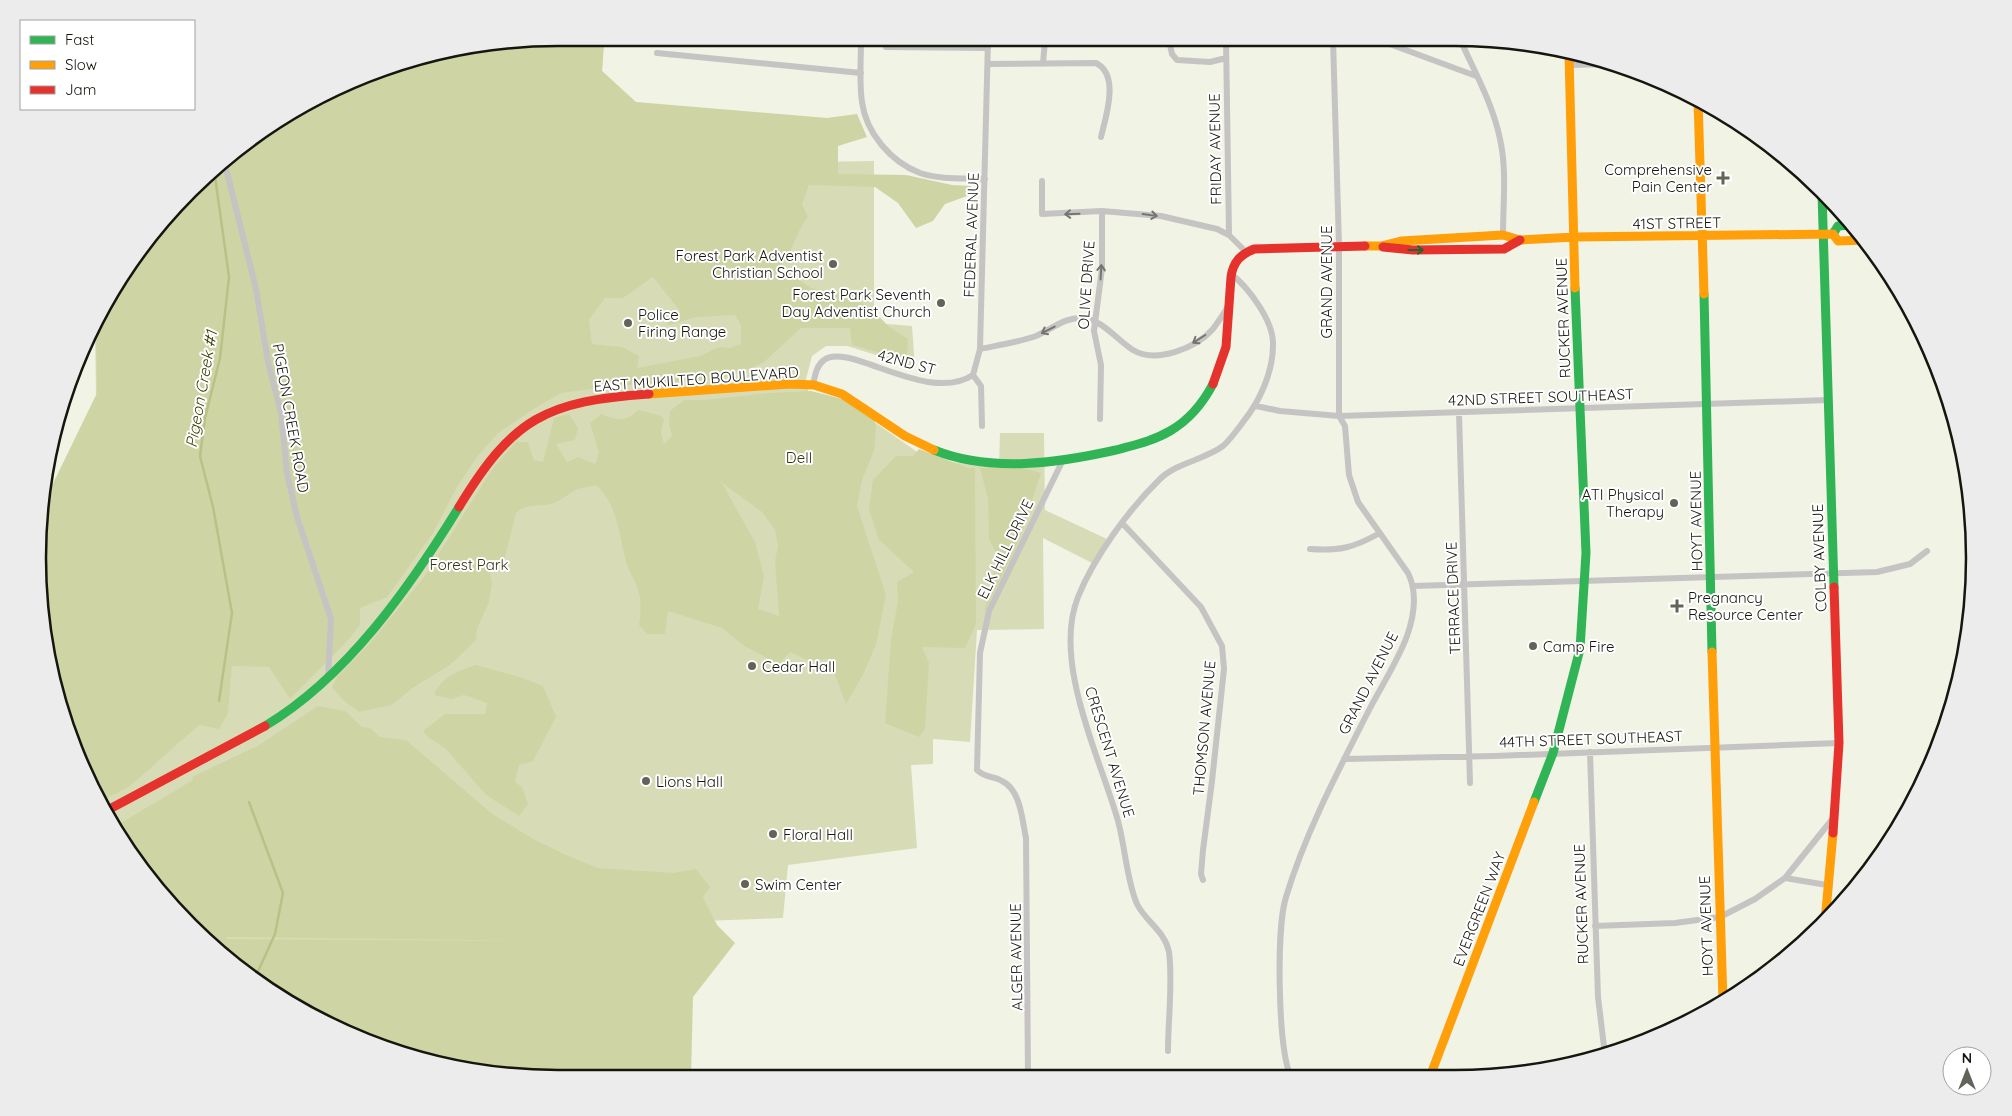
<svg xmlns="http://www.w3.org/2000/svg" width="2012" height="1116" font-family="Quicksand,sans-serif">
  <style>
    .green { fill: #d8dcb6 }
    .forest { fill: #cfd4a4; fill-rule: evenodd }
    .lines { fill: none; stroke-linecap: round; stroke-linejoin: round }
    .stream { stroke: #bbc086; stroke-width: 2.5 }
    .street { stroke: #c6c3c3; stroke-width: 6 }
    .fast { stroke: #30b455; stroke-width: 9 }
    .slow { stroke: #ff9f0a; stroke-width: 9 }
    .jam { stroke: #e5322d; stroke-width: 9 }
    .oneway { stroke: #767572 }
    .oneway2 { stroke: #226532 }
    .poi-dot { fill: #626359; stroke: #fff; stroke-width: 2 }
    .labels { text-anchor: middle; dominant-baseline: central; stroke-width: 4; stroke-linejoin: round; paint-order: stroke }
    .street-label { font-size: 15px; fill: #15160e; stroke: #fff }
    .poi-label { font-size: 15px; fill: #15160e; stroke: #fff; text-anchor: start }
    .park-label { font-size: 15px; fill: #323413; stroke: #fff }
    .water-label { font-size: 16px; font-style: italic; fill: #3e4204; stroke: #fff }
    .rim { fill: none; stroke: #15160e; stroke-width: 2.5 }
  </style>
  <rect width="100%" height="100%" fill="#f1f3e5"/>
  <!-- green -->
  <path class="green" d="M490 42H604L602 71 635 102 807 162 874 161V323L912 326 915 367 847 346H826L812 356 806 379 810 399 864 415 926 458 999 469 1000 433H1044L1045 510 1107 539 1092 563 1043 538 1044 629 977 630 970 742 933 739V764L911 765 917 848 788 865 783 918 703 921 646 940 210 945 166 901 104 812 98 639 39 592 42 500H47L96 397 95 322 114 294 125 269 190 190 241 145 328 91 391 65Z"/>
  <!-- forest -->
  <path class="forest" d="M490 42H604L602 71 636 102 827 118 857 114 867 137 838 146V174L906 175 952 185 971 186 967 196 945 204 933 221 916 228 898 203 875 187 809 185 802 204 808 217C796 231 794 250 782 264L784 270 811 288 847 295 872 309 888 326 908 339 907 357 893 362 877 352 852 345 850 328H801L763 363 720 379 615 386 561 393 532 410 497 434 477 457 457 487 433 533 387 597 360 608V625L348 640 290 699 269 667 232 666 228 713 219 729 199 725 129 787 99 802C68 738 41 664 39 591 38 561 41 530 42 499L45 500 97 393 96 320 125 269 190 190 241 145 328 91 391 65ZM653 277 680 311 666 321 669 325 697 317 735 315 741 325V344L730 348 719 347 700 356 637 368 639 356 622 347 592 344 589 320 605 298H623Z
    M811 391 854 402 874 418 876 426 874 451 862 480 857 506 886 595 876 644 864 673 846 704 829 659 807 660 790 652 779 664 744 646 722 628 668 611 665 634H647L639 625C641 612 642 600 637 587 634 579 629 571 626 562 619 535 618 505 596 485 590 487 582 487 576 490 566 495 557 504 545 505 533 506 525 505 516 513L504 561 490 574 492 583 489 602 477 629 476 640 450 665 414 687 392 705 359 712 344 701 332 687 338 676 370 643 424 577 493 468 516 442H528L534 460 543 462 554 418 569 414 578 428 575 440 556 444 567 462 578 457 595 464 599 453 590 423 601 414C616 420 626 423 638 410L659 415 664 419 661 432 664 444 672 436 669 424 670 411 684 400H704L769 393ZM722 483 762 512 775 530 778 546 775 561 779 616 758 609 764 576 755 542Z
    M919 449 968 468H975L976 624 965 648 922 647 929 663 925 729 919 737 885 723 891 639 898 601 897 582 914 572 879 540 869 510 873 480 896 456H913Z
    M980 468H1024L1041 473 1020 538 984 613 997 560 995 551 989 539 988 499Z
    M476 665 523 678 543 686 556 717 533 761 519 765 515 782 522 787 528 804 519 816 486 795 445 748 429 738 423 731 445 714H485L487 703 464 695 451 699 434 695C442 676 458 671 476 665Z
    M318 706 345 711 362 727 370 728 380 737 406 740 491 813 533 839 564 854 598 868 673 873 696 869 710 887 703 897 717 925 735 943 693 997 691 1077H535L527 1072 506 1074 391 1051 298 1009 215 950 166 901 114 827 193 780 192 777 259 745ZM226 937 549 941 227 939Z"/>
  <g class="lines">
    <!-- stream -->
    <path class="stream" d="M214 169 229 277 220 358 205 418 200 456 213 507 232 613 219 701
      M249 802 283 893 275 934 255 978"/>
    <!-- street -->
    <path class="street" d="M1226 39 1229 235
      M1376 39 1476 76
      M1460 39C1474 71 1493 104 1500 139 1507 170 1503 203 1503 235
      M1169 40 1172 54 1177 60 1210 62 1226 58
      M861 41C861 61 859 82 862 102 866 133 891 162 920 173 941 180 964 178 985 179
      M886 47 988 48
      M657 53 861 73
      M988 64 1096 63C1120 75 1106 116 1101 137
      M1043 64 1045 40
      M1569 65 1613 64
      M224 160 256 289 268 362 281 413 287 473 297 517 331 619 328 679
      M1042 181V214L1102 211 1161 216 1217 229 1229 235 1246 252
      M980 349C999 345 1019 342 1036 336 1052 329 1065 317 1082 318 1102 319 1117 340 1133 350 1156 364 1196 348 1213 329 1219 321 1225 312 1230 303
      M973 375 980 349 988 40
      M973 375 981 386 982 426
      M813 385C815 376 816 366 824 360 848 341 927 405 973 375
      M1256 406 1280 411 1339 416 1828 400
      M1459 413 1470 783
      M1100 419 1101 365 1094 331 1102 268V211
      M1123 524 1201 607 1222 646 1224 669 1212 781 1203 850 1201 874 1203 880
      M1310 549C1339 551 1353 548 1378 534
      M1413 586 1877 572 1910 564 1927 551
      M1590 752 1598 997 1605 1055
      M1344 759 1495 756 1839 743
      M1785 878 1827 885
      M1595 926 1675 923 1720 917 1755 899 1785 878 1834 817
      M1168 1051C1168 1020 1173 982 1169 952 1165 931 1146 922 1137 904 1127 882 1125 846 1118 821 1100 757 1052 662 1078 597 1094 557 1129 509 1160 479 1176 463 1204 460 1223 446 1230 440 1237 430 1243 422 1260 401 1273 372 1273 345 1274 321 1248 287 1231 274
      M1290 1075C1278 1044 1276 929 1286 897 1305 834 1337 773 1367 714 1380 688 1397 663 1407 636 1414 616 1418 593 1408 573L1358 502 1349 475 1345 426 1339 416V246L1333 39
      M1028 1076 1026 838C1022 820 1021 790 1002 781 992 775 987 779 977 770L980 653 989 611 1063 460"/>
    <!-- fast -->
    <path class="fast" d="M1822 193 1834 587
      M1833 234 1838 226 1852 225
      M1704 294 1712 652
      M934 450C991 473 1058 463 1116 450 1134 445 1153 441 1170 431 1189 420 1203 403 1213 384
      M265 726C347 677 410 587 459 507
      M1534 802 1553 753 1580 649 1586 553 1575 288"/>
    <!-- slow -->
    <path class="slow" d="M1569 55 1575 288
      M1698 100 1704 294
      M1833 234 1838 241 1866 240
      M1574 237 1833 234
      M1365 246H1381L1401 241 1503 235 1520 240 1574 237
      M649 394 790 384 814 385 842 394 905 436 934 450
      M1712 652 1723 1001
      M1825 922 1833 833
      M1431 1074 1534 802"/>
    <!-- jam -->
    <path class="jam" d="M1383 247 1413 250 1504 249 1520 240
      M1213 384 1226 347 1231 277C1233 262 1240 255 1254 249L1365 246
      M459 507C513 418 546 401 649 394
      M104 812 265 726
      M1833 833 1839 743 1834 587"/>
  </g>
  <!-- one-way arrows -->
  <defs><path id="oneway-shaft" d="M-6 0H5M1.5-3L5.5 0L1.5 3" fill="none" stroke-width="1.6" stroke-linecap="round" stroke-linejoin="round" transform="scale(1.25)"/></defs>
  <g class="oneway">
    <use href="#oneway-shaft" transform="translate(1072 214) rotate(178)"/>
    <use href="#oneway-shaft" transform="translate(1150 215) rotate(8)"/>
    <use href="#oneway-shaft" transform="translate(1101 272) rotate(-87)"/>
    <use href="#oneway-shaft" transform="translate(1048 330) rotate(153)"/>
    <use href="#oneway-shaft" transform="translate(1199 339) rotate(148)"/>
  </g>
  <use class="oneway2" href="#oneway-shaft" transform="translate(1416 250)"/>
  <!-- markers -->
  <g class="poi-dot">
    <path d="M1720.5 170.5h5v5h5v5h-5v5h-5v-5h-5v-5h5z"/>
    <circle cx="833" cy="264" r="5"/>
    <circle cx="941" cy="303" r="5"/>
    <circle cx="628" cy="323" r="5"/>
    <circle cx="1674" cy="503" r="5"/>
    <path d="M1674.5 598.5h5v5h5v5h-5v5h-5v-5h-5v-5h5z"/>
    <circle cx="1533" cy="646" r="5"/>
    <circle cx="752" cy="666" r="5"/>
    <circle cx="646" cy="781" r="5"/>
    <circle cx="773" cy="834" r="5"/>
    <circle cx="745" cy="884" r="5"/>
  </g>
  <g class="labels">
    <!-- street labels -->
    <g class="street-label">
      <text transform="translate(1215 149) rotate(-91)">FRIDAY AVENUE</text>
      <text transform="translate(1677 223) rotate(-1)">41ST STREET</text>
      <text transform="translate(971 235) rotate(-88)">FEDERAL AVENUE</text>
      <text transform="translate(1326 282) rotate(-90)">GRAND AVENUE</text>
      <text transform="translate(1086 285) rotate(-86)">OLIVE DRIVE</text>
      <text transform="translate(1563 318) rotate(-92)">RUCKER AVENUE</text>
      <text transform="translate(907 362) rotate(15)">42ND ST</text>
      <text transform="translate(696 379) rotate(-4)">EAST MUKILTEO BOULEVARD</text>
      <text transform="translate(1541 397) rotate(-2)">42ND STREET SOUTHEAST</text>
      <text transform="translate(291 418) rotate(80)">PIGEON CREEK ROAD</text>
      <text transform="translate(1696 521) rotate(-91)">HOYT AVENUE</text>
      <text transform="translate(1005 549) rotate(-64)">ELK HILL DRIVE</text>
      <text transform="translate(1819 558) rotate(-92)">COLBY AVENUE</text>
      <text transform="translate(1453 598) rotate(-92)">TERRACE DRIVE</text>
      <text transform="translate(1368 683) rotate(-63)">GRAND AVENUE</text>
      <text transform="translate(1204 728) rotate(-85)">THOMSON AVENUE</text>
      <text transform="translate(1591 739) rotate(-2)">44TH STREET SOUTHEAST</text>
      <text transform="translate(1110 752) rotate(73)">CRESCENT AVENUE</text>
      <text transform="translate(1581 904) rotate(-92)">RUCKER AVENUE</text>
      <text transform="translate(1479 909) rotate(-69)">EVERGREEN WAY</text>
      <text transform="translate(1706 926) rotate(-92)">HOYT AVENUE</text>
      <text transform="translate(1016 957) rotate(-91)">ALGER AVENUE</text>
    </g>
    <!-- poi labels -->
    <g class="poi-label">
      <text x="1712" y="169" text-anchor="end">Comprehensive<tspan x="1712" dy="17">Pain Center</tspan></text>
      <text x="823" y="255" text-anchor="end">Forest Park Adventist<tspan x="823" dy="17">Christian School</tspan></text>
      <text x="931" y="294" text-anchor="end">Forest Park Seventh<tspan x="931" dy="17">Day Adventist Church</tspan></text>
      <text x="638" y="314">Police<tspan x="638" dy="17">Firing Range</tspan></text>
      <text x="1664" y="494" text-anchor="end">ATI Physical<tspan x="1664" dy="17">Therapy</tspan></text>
      <text x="1688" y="597">Pregnancy<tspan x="1688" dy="17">Resource Center</tspan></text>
      <text x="1543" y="646">Camp Fire</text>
      <text x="762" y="666">Cedar Hall</text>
      <text x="656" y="781">Lions Hall</text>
      <text x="783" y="834">Floral Hall</text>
      <text x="755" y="884">Swim Center</text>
    </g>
    <!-- park labels -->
    <g class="park-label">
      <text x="799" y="457">Dell</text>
      <text x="469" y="564">Forest Park</text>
    </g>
    <!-- water labels -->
    <g class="water-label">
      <text transform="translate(201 389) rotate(-80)">Pigeon Creek #1</text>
    </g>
  </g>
  <!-- crop -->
  <path d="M0 0H2012V1116H0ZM558 46H1454A512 512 0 0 1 1966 558V558A512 512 0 0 1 1454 1070H558A512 512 0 0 1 46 558V558A512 512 0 0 1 558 46Z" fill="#ececec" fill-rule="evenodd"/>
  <path class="rim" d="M558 46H1454A512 512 0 0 1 1966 558V558A512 512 0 0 1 1454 1070H558A512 512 0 0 1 46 558V558A512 512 0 0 1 558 46Z"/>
  <!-- legend -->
  <rect x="20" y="20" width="175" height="90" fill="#ffffff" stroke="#a1a29f"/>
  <rect x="30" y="36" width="25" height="8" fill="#30b455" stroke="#a1a29f"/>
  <text x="65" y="45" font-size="15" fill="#15160e">Fast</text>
  <rect x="30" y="61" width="25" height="8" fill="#ff9f0a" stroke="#a1a29f"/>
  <text x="65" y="70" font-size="15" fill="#15160e">Slow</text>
  <rect x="30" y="86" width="25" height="8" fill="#e5322d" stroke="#a1a29f"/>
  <text x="65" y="95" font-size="15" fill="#15160e">Jam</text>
  <!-- north arrow -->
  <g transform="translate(1967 1071)"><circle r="24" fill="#ffffff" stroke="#a1a29f"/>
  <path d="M0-4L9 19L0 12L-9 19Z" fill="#626359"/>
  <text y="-8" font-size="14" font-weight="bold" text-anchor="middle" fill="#15160e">N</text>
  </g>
</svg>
